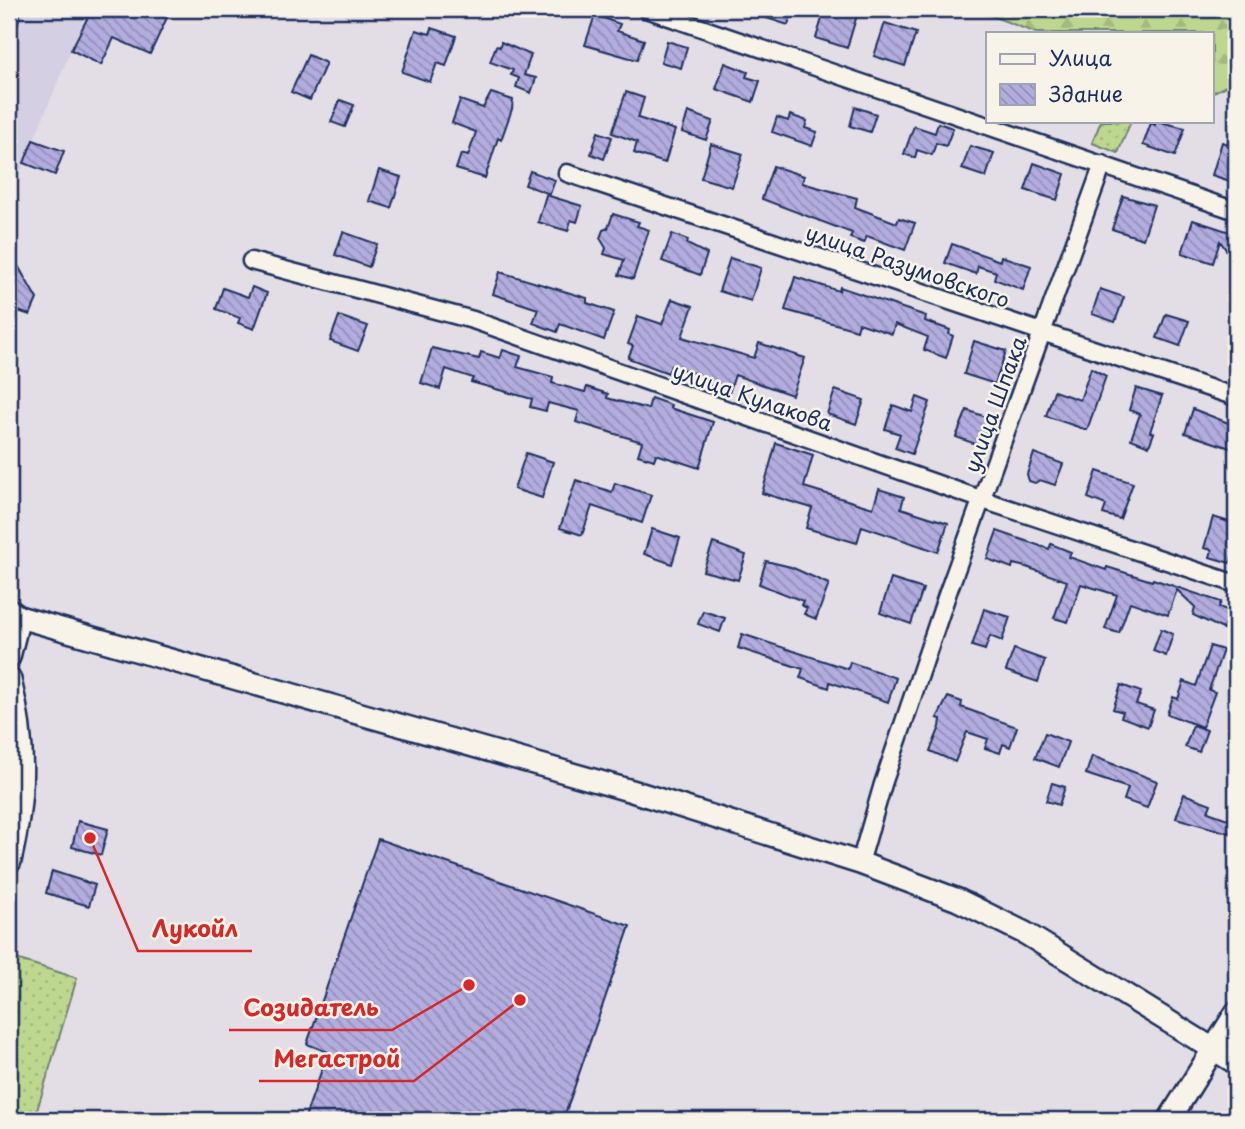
<svg xmlns="http://www.w3.org/2000/svg" width="1245" height="1129" font-family="'Playpen Sans',sans-serif">
  <style>
    .built { fill: #d5cfe3 }
    .grass { fill: url(#grass-dots); stroke: #6c8376; stroke-width: 2 }
    .forest { fill: url(#forest-firs); stroke: #6c8376; stroke-width: 2 }
    .building { fill: url(#building-back-hatch); stroke: #1b2f5e; stroke-width: 2 }
    .lines { fill: none; stroke-linecap: round; stroke-linejoin: round }
    .minor-casing { stroke: #1b2f5e; stroke-width: 21 }
    .tertiary-casing { stroke: #1b2f5e; stroke-width: 26 }
    .secondary-casing { stroke: #1b2f5e; stroke-width: 28 }
    .minor { stroke: #f7f3e8; stroke-width: 16 }
    .tertiary { stroke: #f7f3e8; stroke-width: 21 }
    .secondary { stroke: #f7f3e8; stroke-width: 23 }
    .rail-casing { stroke: #1b2f5e; stroke-width: 7 }
    .rail { stroke: #f7f3e8; stroke-width: 4.5; stroke-dasharray: 13; stroke-linecap: butt }
    .labels { text-anchor: middle; dominant-baseline: central; stroke-width: 5; stroke-linejoin: round; paint-order: stroke }
    .street-label { font-size: 21px; fill: #1b2f5e; stroke: #f7f3e8 }
    .leader { fill: none; stroke: #d62828; stroke-width: 2.5 }
    .callout-dot { fill: #d62828; stroke: #f7f3e8; stroke-width: 2.5 }
    .callout-label { font-size: 23px; text-anchor: middle; font-weight: bold; fill: #d62828; stroke: #f7f3e8; stroke-width: 5; stroke-linejoin: round; paint-order: stroke }
  </style>
  <defs>
    <pattern id="grass-dots" width="8" height="8" patternUnits="userSpaceOnUse" patternTransform="scale(1.75)"><rect width="8" height="8" fill="#bed78e"/><path d="M2 2h.1M6 6h.1" fill="none" stroke="#a3b97d" stroke-width="1.8" stroke-linecap="round"/></pattern>
    <pattern id="forest-firs" width="22" height="20" patternUnits="userSpaceOnUse" patternTransform="scale(1.75)"><rect width="22" height="20" fill="#bed78e"/><path d="M5 1l3.5 6h-7zM16 11l3.5 6h-7z" fill="#a3b97d"/></pattern>
    <pattern id="building-back-hatch" width="6" height="6" patternUnits="userSpaceOnUse" patternTransform="scale(1.75)"><rect width="6" height="6" fill="#b3addf"/><path d="M-1 5l2 2M0 0l6 6M5-1l2 2" fill="none" stroke="#918db8"/></pattern>
  </defs>
  <rect width="100%" height="100%" fill="#e3dee5"/>
  <filter id="ink" filterUnits="userSpaceOnUse"><feTurbulence type="fractalNoise" baseFrequency=".0143" numOctaves="2"/><feDisplacementMap in="SourceGraphic" scale="14" xChannelSelector="R" yChannelSelector="G"/><feConvolveMatrix kernelMatrix="1 2 1 2 8 2 1 2 1" color-interpolation-filters="sRGB"/></filter>
  <g filter="url(#ink)">
    <!-- built -->
    <path class="built" d="M9 9H88L21 171 9 166Z"/>
    <!-- grass -->
    <path class="grass" d="M1101 121H1131L1118 153 1092 143Z
      M13 958 77 978 34 1120H9V975Z"/>
    <!-- forest -->
    <path class="forest" d="M974 9H1236V81L1212 93V33H1036Z"/>
    <!-- building -->
    <path class="building" d="M92 9H171L150 54 114 38 101 65 71 50Z
      M745 9H793L788 25 745 11Z
      M825 9 857 15 847 48 816 38Z
      M595 15 620 24 617 31 644 40 637 60 585 45Z
      M885 23 916 33 905 66 874 56Z
      M432 28 456 36 446 66 437 63 430 82 402 72 416 30 430 34Z
      M667 41 687 47 681 68 661 62Z
      M501 42 531 55 524 75 536 78 531 93 516 87 519 78 511 75 513 70 490 62 496 46 500 47Z
      M308 55 326 63 310 100 291 92Z
      M725 63 748 72 746 77 760 81 753 102 716 89Z
      M626 92 644 98 638 118 675 130 665 163 634 153 637 142 612 133Z
      M491 93 513 100 512 109 501 140 498 138 485 178 456 169 461 154 468 156 476 132 452 123 460 100 483 108Z
      M340 100 354 105 345 127 331 122Z
      M855 107 876 114 870 132 850 126Z
      M688 112 713 121 706 140 682 132Z
      M790 115 807 121 805 128 817 132 812 146 772 132 777 117 788 121Z
      M1156 121 1185 128 1175 156 1143 145 1151 123 1155 125Z
      M1235 122H1236V183L1212 175 1222 142 1227 144Z
      M938 123 953 128 946 146 936 143 932 155 917 150 915 158 904 154 914 126 935 133Z
      M598 132 612 137 604 159 591 154Z
      M33 140 64 151 55 175 24 163Z
      M711 144 743 154 732 187 701 178Z
      M970 146 994 153 986 177 962 169Z
      M1034 163 1065 174 1057 200 1025 190Z
      M773 166 804 176 802 183 857 198 855 207 897 223 899 218 915 223 905 250 867 236 864 243 850 238 852 233 762 199Z
      M379 170 401 177 391 208 369 201Z
      M530 171 555 180 550 194 525 185Z
      M546 195 582 206 577 222 571 220 568 231 538 222Z
      M1123 196 1154 205 1143 239 1112 229Z
      M613 214 639 222 637 226 649 230 633 279 619 275 624 260 604 254 606 248 600 238 603 230 608 228Z
      M1193 220 1236 234V264L1220 241 1213 263 1182 253Z
      M343 232 377 244 369 267 335 255Z
      M672 234 688 240 687 244 707 254 700 275 662 261Z
      M952 244 1000 261 1001 256 1031 266 1023 290 994 279 996 272 978 266 976 274 945 263Z
      M9 250 37 299 30 315 9 308Z
      M730 258 761 268 751 301 719 291Z
      M500 272 587 298V303L614 312 604 340 560 324 557 332 533 323 538 309 493 294Z
      M795 277 839 291 840 287 926 316 925 321 950 330 949 334 953 336 946 358 924 350 928 337 895 324 892 334 859 323 857 330 785 310Z
      M252 287 267 293 254 329 238 323 240 318 216 309 223 288 248 297Z
      M1100 289 1124 297 1115 322 1092 314Z
      M672 299 693 306 682 337 754 358 759 343 805 358 792 395 735 375 729 393 694 381 696 374 671 366 668 373 628 358 633 346 628 344 638 316 662 324Z
      M1166 314 1189 321 1180 346 1157 338Z
      M339 316 368 326 358 351 330 341Z
      M974 341 1006 351 995 384 964 374Z
      M432 348 479 359 481 352 500 358 503 350 521 356 517 367 553 377 552 383 585 392 587 387 608 394 607 398 648 409 651 398 671 405 670 408 713 422 699 468 656 454 654 460 638 455 642 442 576 422 579 411 548 403 546 411 530 407 532 399 471 382 473 378 446 369 440 389 421 383Z
      M1091 368 1106 376 1087 430 1046 416 1054 391 1080 400Z
      M1136 388 1162 396 1150 432 1154 433 1149 446 1131 439 1140 414 1129 410Z
      M835 390 864 400 856 424 827 414Z
      M917 397 930 402 912 454 895 448 900 434 885 429 893 405 912 412Z
      M1193 409 1236 426V450L1185 433Z
      M967 410 991 419 981 446 956 437Z
      M776 443 813 455 804 487 873 508 879 489 904 497 901 508 948 523 938 552 862 526 857 543 806 528 812 508 762 493Z
      M526 453 553 462 542 498 514 489Z
      M1034 453 1063 464 1055 485 1040 480 1035 483 1029 481 1027 474Z
      M1097 471 1133 483 1120 519 1103 514 1106 505 1088 498Z
      M576 480 612 492 615 483 651 495 642 523 592 506 582 535 560 528Z
      M1213 517 1236 524V556L1233 555 1230 563 1210 557 1212 550 1204 548Z
      M652 529 680 538 672 564 644 554Z
      M997 531 1049 549 1051 544 1071 552 1069 557 1106 570 1107 567 1152 581 1153 579 1221 602 1219 607 1229 611 1223 629 1193 615 1195 607 1177 590 1168 615 1130 602 1119 633 1105 629 1117 595 1081 584 1068 622 1054 618 1067 581 1026 567 1013 564 1012 568 987 559Z
      M713 543 746 555 738 580 703 571Z
      M766 561 791 567 829 584 816 619 804 614 807 608 801 605 803 601 759 584Z
      M891 579 923 589 911 624 880 613Z
      M984 609 1010 617 1002 641 990 636 985 650 972 646Z
      M703 611 725 618 720 632 698 624Z
      M1161 629 1173 634 1166 656 1153 651Z
      M742 634 848 669 850 662 896 678 888 702 830 682 829 688 800 678 803 669 738 648Z
      M1210 646 1223 650 1209 690 1215 692 1202 727 1167 714 1173 697 1178 699 1184 681 1196 686Z
      M1014 649 1045 660 1038 682 1006 671Z
      M1121 685 1141 692 1136 704 1154 710 1148 727 1121 717 1123 712 1113 709Z
      M948 697 962 702 961 707 1017 727 1010 747 1003 744 1000 753 985 748 988 739 967 732 955 762 930 751 940 727 941 719 937 718Z
      M1193 725 1207 730 1199 752 1185 747Z
      M1045 733 1068 742 1059 767 1035 758Z
      M1092 756 1157 781 1147 808 1124 800 1128 788 1086 774Z
      M1052 783 1065 787 1059 805 1046 801Z
      M1184 794 1211 804 1208 812 1236 822V835L1176 818Z
      M78 821 108 829 101 855 72 847Z
      M378 839 630 926 563 1120H304L328 1052 307 1044Z
      M52 871 95 885 89 906 46 893Z"/>
    <g class="lines">
      <defs>
        <path id="minor" d="M646 9 1236 211
          M567 173 1236 397
          M251 261 473 320 983 500 1236 584
          M860 863 883 784 948 592 1103 164"/>
        <path id="tertiary" d="M9 610 19 617 632 791 860 863 958 900 1025 933 1236 1063
          M9 657 19 617
          M1169 1120 1236 1013"/>
        <path id="secondary" d="M9 680C25 745 24 795 9 861"/>
      </defs>
      <!-- minor casing -->
      <use href="#minor" class="minor-casing"/>
      <!-- tertiary casing -->
      <use href="#tertiary" class="tertiary-casing"/>
      <!-- secondary casing -->
      <use href="#secondary" class="secondary-casing"/>
      <!-- minor -->
      <use href="#minor" class="minor"/>
      <!-- tertiary -->
      <use href="#tertiary" class="tertiary"/>
      <!-- secondary -->
      <use href="#secondary" class="secondary"/>
      <defs>
        <path id="rail" d="M9 46 19 9"/>
      </defs>
      <!-- rail casing -->
      <use href="#rail" class="rail-casing"/>
      <!-- rail -->
      <use href="#rail" class="rail"/>
    </g>
  </g>
  <g class="labels">
    <!-- street labels -->
    <g class="street-label">
      <text transform="translate(908 265) rotate(19)">улица Разумовского</text>
      <text transform="translate(753 396) rotate(19)">улица Кулакова</text>
      <text transform="translate(994 404) rotate(-70)">улица Шпака</text>
    </g>
  </g>
  <!-- callouts -->
  <path class="leader" d="M90 838L138 951H252M469 985L392 1030H229M520 1000L414 1081H259"/>
  <g class="callout-dot">
    <circle cx="90" cy="838" r="7"/>
    <circle cx="469" cy="985" r="7"/>
    <circle cx="520" cy="1000" r="7"/>
  </g>
  <g class="callout-label">
    <text x="195" y="937">Лукойл</text>
    <text x="311" y="1016">Созидатель</text>
    <text x="337" y="1067">Мегастрой</text>
  </g>
  <!-- margin -->
  <rect width="1245" height="1129" fill="none" stroke="#f7f3e8" stroke-width="35"/>
  <rect x="18" y="18" width="1210" height="1094" fill="none" stroke="#1b2f5e" stroke-width="2.5" filter="url(#ink)"/>
  <!-- legend -->
  <rect x="986" y="32" width="228" height="91" fill="#f7f3e8" stroke="#9fa5b1" stroke-width="2"/>
  <rect x="1000" y="54" width="35" height="10" fill="#f7f3e8" stroke="#9fa5b1" stroke-width="2"/>
  <text x="1049" y="66" font-size="21" fill="#1b2f5e">Улица</text>
  <rect x="1000" y="84" width="35" height="21" fill="url(#building-back-hatch)" stroke="#9fa5b1" stroke-width="2"/>
  <text x="1049" y="102" font-size="21" fill="#1b2f5e">Здание</text>
</svg>
